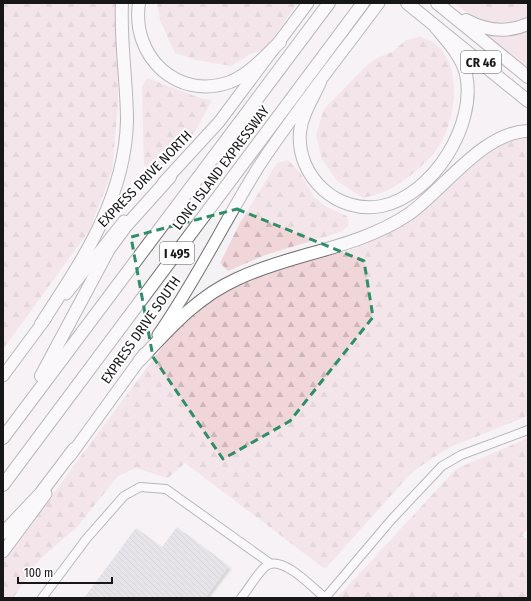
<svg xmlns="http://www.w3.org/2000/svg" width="531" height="601" font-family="'Fira Sans Condensed',sans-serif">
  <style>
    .grass { fill: #f0d6d9 }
    .forest { fill: url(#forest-firs) }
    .building { fill: url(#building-back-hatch); filter: url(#shadow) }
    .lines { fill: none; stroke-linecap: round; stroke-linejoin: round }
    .minor-casing { stroke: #717073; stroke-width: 10 }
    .major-casing { stroke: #717073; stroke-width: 13 }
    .highway-casing { stroke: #717073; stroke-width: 14 }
    .minor { stroke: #fff; stroke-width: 8 }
    .major { stroke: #fff; stroke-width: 11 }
    .highway { stroke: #fff; stroke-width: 12 }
    .marked { fill: none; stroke: #2e8e67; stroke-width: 3; stroke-dasharray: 8 5; stroke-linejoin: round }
    .labels { text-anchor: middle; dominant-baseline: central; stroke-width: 4; stroke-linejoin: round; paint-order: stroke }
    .shield { fill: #fff; stroke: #5d5d5d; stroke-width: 1 }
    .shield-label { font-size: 13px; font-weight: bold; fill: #181718 }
    .street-label { font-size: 14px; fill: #181718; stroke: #fff }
  </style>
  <defs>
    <pattern id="forest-firs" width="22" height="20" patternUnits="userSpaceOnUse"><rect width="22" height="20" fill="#f0d6d9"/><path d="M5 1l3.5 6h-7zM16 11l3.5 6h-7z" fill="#cdb7ba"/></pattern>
    <pattern id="building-back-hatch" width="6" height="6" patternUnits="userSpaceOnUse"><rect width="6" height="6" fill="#d3d3d7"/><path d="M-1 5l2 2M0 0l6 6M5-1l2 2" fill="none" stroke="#b4b4b8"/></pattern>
    <filter id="shadow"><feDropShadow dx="2" dy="3" stdDeviation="1" flood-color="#0004"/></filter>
  </defs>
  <rect width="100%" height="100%" fill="#f5f2f6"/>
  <!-- grass -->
  <path class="grass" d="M454 3H528V19C491 28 484 26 454 3Z
    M528 30V69L482 33 497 35Z"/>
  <!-- forest -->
  <path class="forest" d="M3 3H117L118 103 112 171 89 231 3 349Z
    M157 3H297L266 49 250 54 231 66 196 60 175 53 160 20Z
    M474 3H528V9C509 11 491 15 474 3Z
    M420 36C426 39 435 42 439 47 463 72 455 125 436 150 426 164 402 184 386 191 379 194 371 196 363 198L337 181 322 159 316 135 324 109 368 64 379 57 392 52 405 41Z
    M147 78 200 98 212 100 196 130 181 151 156 170 144 165 142 87Z
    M528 138V416L448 448 412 472 325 569 185 463 168 478 136 468 118 476 77 527 39 560 13 598H3V561L169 338 198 309 240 284 268 271 353 249 402 227 486 153 511 139Z
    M288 160 300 173 314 197 325 206 347 216 349 225 341 232 265 255 228 271 220 263 240 223 277 163Z
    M528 438V529L522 535 528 540V598H337L456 469Z"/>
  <!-- building -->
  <path class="building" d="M177 527 229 566 205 598H84L136 528 162 547Z"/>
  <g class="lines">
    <defs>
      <path id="minor" d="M42 598 87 538 124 496 140 487 166 489 271 564
        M241 598C248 590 258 572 266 566 282 554 313 588 325 598
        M325 598 392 519 442 466 461 455 528 430"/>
      <path id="major" d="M163 183 219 122 308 3
        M66 294 124 221
        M158 335C196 281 224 222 259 166 296 110 339 57 379 3
        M3 376 46 318
        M70 456 144 354
        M3 552 46 494"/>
      <path id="highway" d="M139 3C131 56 177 101 230 82 250 74 265 56 280 42
        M407 3 528 101
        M437 3 528 77
        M466 20C486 31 507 33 528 24
        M320 82C313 98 302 114 300 132 296 177 338 215 382 206 433 195 477 125 466 74 461 54 445 39 433 24
        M41 324C82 261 125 199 127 121 127 82 120 42 122 3
        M140 360C170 328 197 297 237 279 292 253 357 249 409 214 445 188 483 132 528 131
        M41 376 109 249 126 226 170 177
        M3 438 329 3
        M3 485 363 3
        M3 533 40 494 74 449"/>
    </defs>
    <!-- minor casing -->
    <use href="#minor" class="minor-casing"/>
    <!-- major casing -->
    <use href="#major" class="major-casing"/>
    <!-- highway casing -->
    <use href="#highway" class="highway-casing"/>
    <!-- minor -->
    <use href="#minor" class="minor"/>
    <!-- major -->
    <use href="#major" class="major"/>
    <!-- highway -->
    <use href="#highway" class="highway"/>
  </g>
  <!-- marked area -->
  <path d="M0 0H531V601H0ZM237 209 364 261 373 317 290 421 223 459 153 357 131 237Z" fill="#f5f2f6" fill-opacity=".55" fill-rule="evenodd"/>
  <path class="marked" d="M237 209 364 261 373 317 290 421 223 459 153 357 131 237Z"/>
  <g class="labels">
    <!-- shield labels -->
    <g class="shield">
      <rect x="461" y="51" width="40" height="22" rx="3"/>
      <rect x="160" y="242" width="34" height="22" rx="3"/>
    </g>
    <g class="shield-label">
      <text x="481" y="62">CR 46</text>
      <text x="177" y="253">I 495</text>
    </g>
    <!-- street labels -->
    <g class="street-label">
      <text transform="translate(221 168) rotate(-53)">LONG ISLAND EXPRESSWAY</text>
      <text transform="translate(145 179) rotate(-46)">EXPRESS DRIVE NORTH</text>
      <text transform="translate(141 330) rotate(-55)">EXPRESS DRIVE SOUTH</text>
    </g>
  </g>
  <!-- border -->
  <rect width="531" height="601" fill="none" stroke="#181718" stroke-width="8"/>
  <!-- scale -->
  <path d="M18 577v6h94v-6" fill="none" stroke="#181718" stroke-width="2"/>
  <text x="24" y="577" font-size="12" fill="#181718" stroke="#ffffff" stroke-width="3" paint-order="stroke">100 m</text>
</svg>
